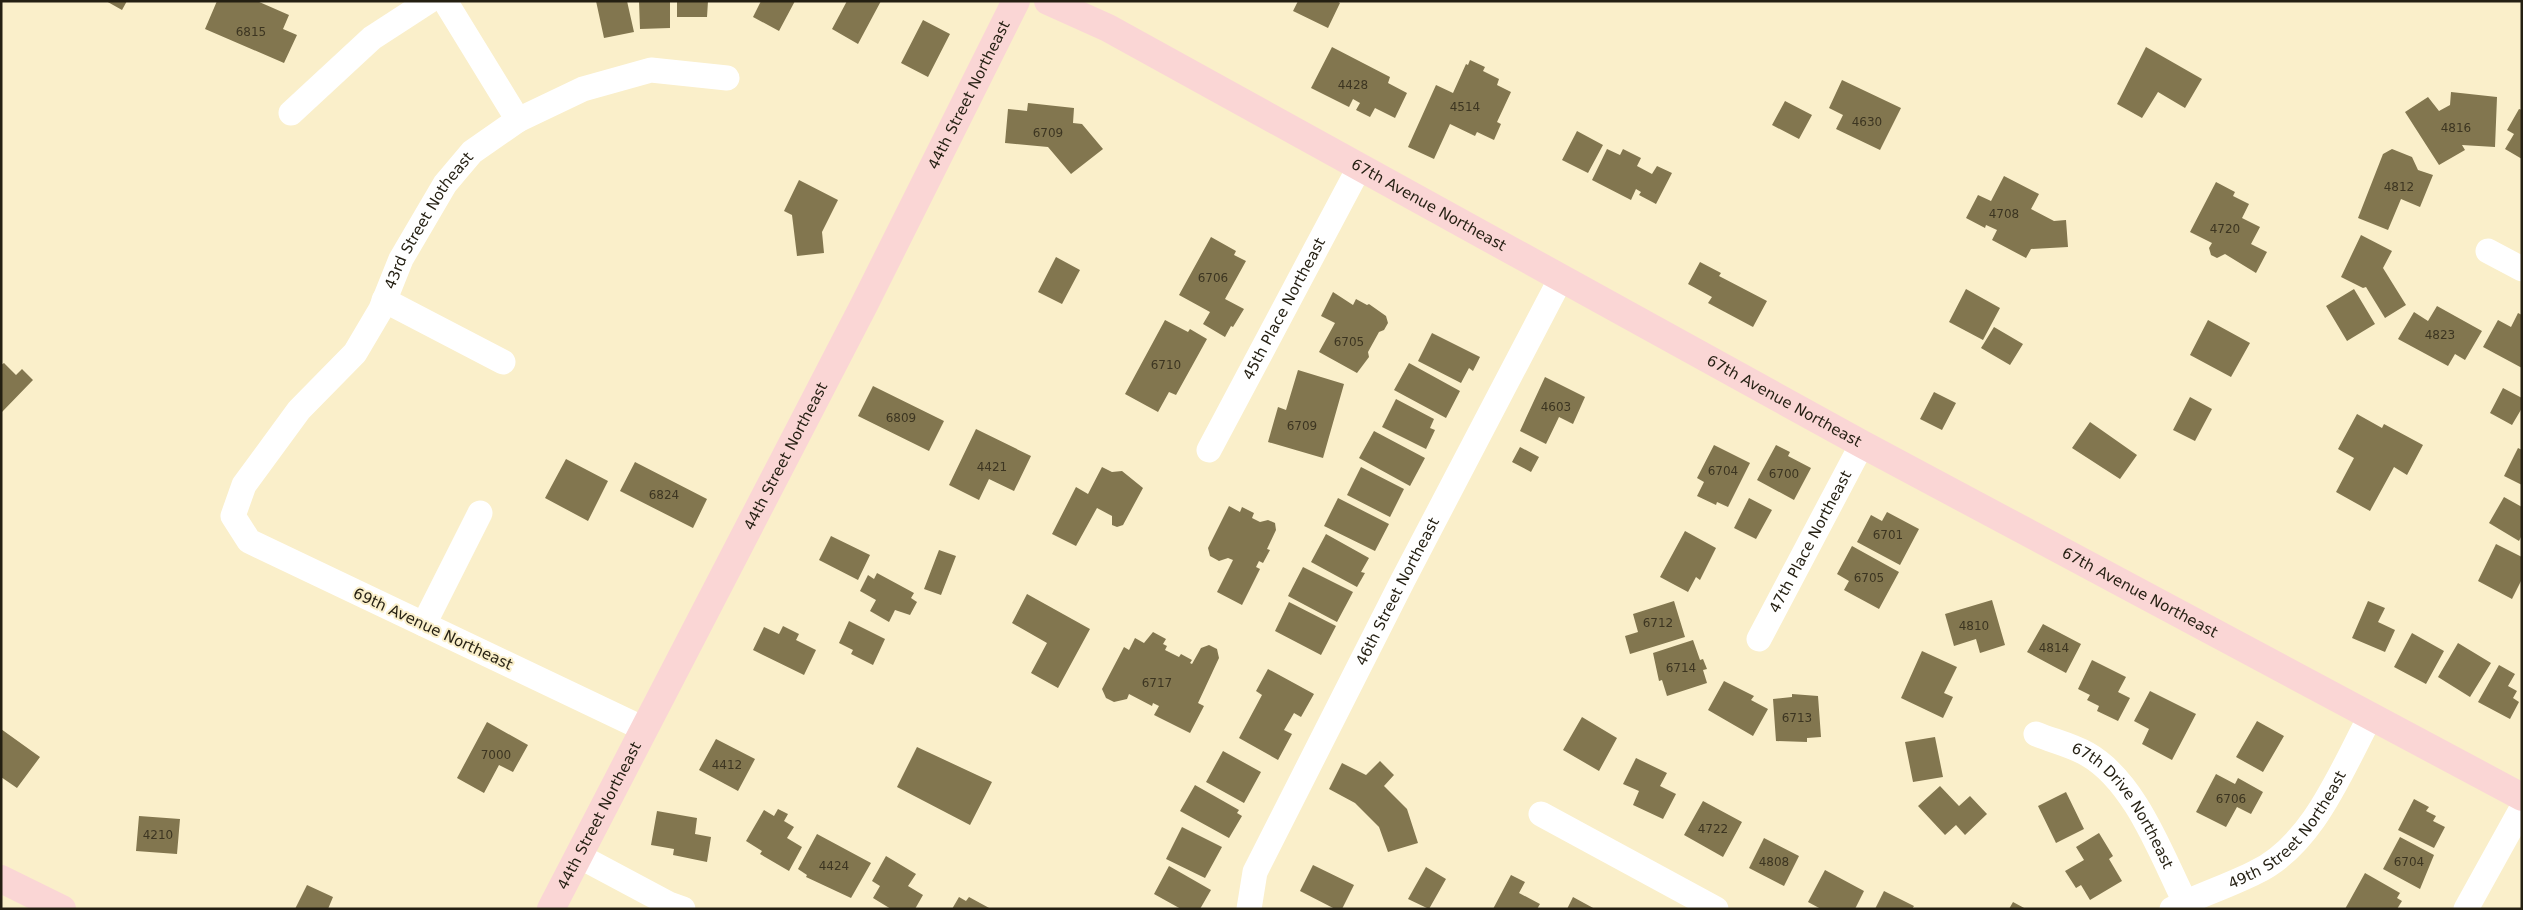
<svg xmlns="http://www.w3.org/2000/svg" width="2523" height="910" font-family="'DejaVu Sans',sans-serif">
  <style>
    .building { fill: #82764f }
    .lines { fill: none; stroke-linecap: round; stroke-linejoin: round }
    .street { stroke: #fff; stroke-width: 25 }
    .secondary { stroke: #fad6d5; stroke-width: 28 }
    .labels { text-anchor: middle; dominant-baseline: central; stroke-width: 4; stroke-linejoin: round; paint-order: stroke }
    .number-label { font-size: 12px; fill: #3c3521 }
    .street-label { font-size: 15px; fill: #241f12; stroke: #faefca }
  </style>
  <rect width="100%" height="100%" fill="#faefca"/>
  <!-- building -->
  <path class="building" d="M106 1H127L122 10Z
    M217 1H257L289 15 283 29 297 35 284 63 205 29Z
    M596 1H627L634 32 604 38Z
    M639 1H670V28L640 29Z
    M677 1H708L707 17H677Z
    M761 1H795L779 31 753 17Z
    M847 1H881L858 44 832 29Z
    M1298 1H1337L1340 3 1328 28 1293 11Z
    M923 20 950 34 928 77 901 63Z
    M1332 47 1390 77 1388 83 1407 93 1395 118 1375 108 1370 117 1356 110 1360 103 1353 99 1349 107 1311 88Z
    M2146 47 2202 79 2185 108 2158 92 2142 118 2117 104Z
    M1470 60 1485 67 1483 71 1499 79 1497 85 1511 92 1497 122 1501 124 1494 140 1477 132 1475 136 1450 124 1434 159 1408 147 1436 85 1453 93 1466 64 1468 65Z
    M1842 80 1901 108 1880 150 1836 129 1843 115 1829 108Z
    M2451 92 2497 97 2495 147 2462 145 2465 150 2439 165 2405 112 2428 97 2439 111 2450 105Z
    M1785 101 1812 115 1799 139 1772 125Z
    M1028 103 1074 108 1073 123 1082 124 1103 149 1071 174 1048 147 1005 143 1008 109 1027 111Z
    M2519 109 2522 110V159L2505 149 2514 134 2507 130Z
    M1577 131 1603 145 1588 173 1562 160Z
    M1607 149 1620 155 1623 149 1641 158 1637 166 1652 174 1657 166 1672 173 1656 204 1639 195 1641 192 1636 189 1631 200 1592 180Z
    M2392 149 2412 157 2418 170 2433 175 2420 207 2401 199 2388 230 2358 218 2383 154Z
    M2004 176 2039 194 2031 209 2054 221 2066 220 2068 247 2031 249 2026 258 1992 240 1997 230 1986 225 1985 228 1966 218 1978 195 1991 201Z
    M799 180 838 200 822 232 824 253 797 256 792 215 784 211Z
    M2216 182 2235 192 2233 196 2249 204 2242 218 2260 227 2251 244 2267 252 2256 273 2225 254 2217 258 2211 255 2209 248 2212 243 2190 232Z
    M2361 235 2392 251 2383 268 2406 305 2385 318 2366 287 2363 288 2341 277Z
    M1211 237 1236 251 1234 255 1246 261 1225 299 1244 309 1233 327 1231 326 1225 337 1203 324 1210 312 1179 295Z
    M1056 257 1080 270 1062 304 1038 292Z
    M1700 262 1721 273 1719 276 1767 301 1753 327 1708 303 1712 297 1688 284Z
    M1966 289 2000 308 1983 340 1949 322Z
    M2354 289 2375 324 2347 341 2326 306Z
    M1333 292 1353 305 1356 299 1367 305 1369 304 1386 316 1388 323 1384 330 1379 332 1368 352 1369 357 1357 373 1319 352 1335 323 1321 316Z
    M2437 306 2482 331 2465 360 2455 354 2448 366 2398 339 2414 312 2428 321Z
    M2518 313 2522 315V368L2483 347 2498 320 2511 327Z
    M1165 320 1188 332 1190 329 1207 339 1176 395 1169 392 1158 412 1125 394Z
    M2208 320 2250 343 2231 377 2190 355Z
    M1994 327 2023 344 2010 365 1981 348Z
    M1432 333 1480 357 1473 371 1469 368 1461 383 1418 361Z
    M4 363 16 375 22 369 33 380 1 413V365Z
    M1409 363 1460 391 1446 418 1394 390Z
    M1298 370 1344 384 1323 458 1268 442 1278 407 1286 410Z
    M1545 377 1585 397 1573 424 1559 417 1546 444 1520 431Z
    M873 386 944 421 929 451 858 416Z
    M2503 388 2522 398V408L2512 425 2490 413Z
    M1934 392 1956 403 1942 430 1920 419Z
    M2190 397 2212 409 2195 441 2173 430Z
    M1396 399 1434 419 1430 428 1435 430 1426 449 1382 427Z
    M2357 414 2382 428 2384 424 2423 445 2407 475 2394 467 2370 511 2336 492 2354 458 2338 449Z
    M2090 422 2137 455 2120 479 2072 448Z
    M976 429 1031 456 1014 491 989 479 979 500 949 485Z
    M1374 431 1425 458 1410 486 1359 458Z
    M1714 445 1750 463 1728 507 1717 502 1716 505 1697 496 1704 482 1697 478Z
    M1776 445 1790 452 1788 456 1811 468 1794 500 1757 480Z
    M1520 447 1539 457 1531 472 1512 462Z
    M2518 448 2522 450V485L2504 476Z
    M566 459 608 481 588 521 545 498Z
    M635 462 707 499 693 528 620 491Z
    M1102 467 1112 472 1122 471 1143 488 1123 525 1117 527 1112 525V516L1097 508 1076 546 1052 534 1076 487 1088 494Z
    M1361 467 1404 489 1390 517 1347 495Z
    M2504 497 2522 507V535L2519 541 2489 523Z
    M1338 498 1389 524 1375 551 1324 526Z
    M1749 498 1772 510 1756 539 1734 528Z
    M1229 506 1240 512 1242 507 1254 513 1252 518 1260 522 1268 520 1275 523 1276 530 1267 549 1270 550 1263 563 1259 561 1256 567 1260 569 1242 605 1217 592 1233 560 1228 558 1219 561 1210 556 1208 548Z
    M1887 512 1919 529 1900 565 1857 542 1871 515 1882 521Z
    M1685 531 1716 548 1700 580 1696 577 1688 592 1660 577Z
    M1326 534 1369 558 1361 572 1365 573 1357 587 1311 562Z
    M831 536 870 555 858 580 819 560Z
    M2496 544 2522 557V579L2512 599 2478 581Z
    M1852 546 1899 572 1879 609 1844 590 1849 581 1837 574Z
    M939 550 956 556 941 595 924 589Z
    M1303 567 1353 592 1337 622 1288 596Z
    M877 573 914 593 911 598 917 602 910 615 895 610 889 622 870 611 876 600 860 591 868 575 874 579Z
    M1027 594 1090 629 1058 688 1031 673 1047 643 1012 623Z
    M1992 600 2005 645 1980 653 1976 639 1954 646 1945 614Z
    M1674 601 1685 637 1630 654 1625 636 1638 632 1633 614Z
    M2368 601 2385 608 2378 622 2395 630 2385 652 2352 638Z
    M1289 602 1336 626 1321 655 1275 631Z
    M849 621 885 639 873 665 851 654 853 650 839 643Z
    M2043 624 2081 644 2066 673 2027 652Z
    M783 626 799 634 796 640 816 650 804 675 753 650 764 627 779 634Z
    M1153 632 1166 639 1163 644 1167 646 1165 650 1179 657 1181 654 1192 660 1190 663 1192 664 1201 648 1209 645 1217 649 1219 658 1198 703 1204 706 1190 733 1154 715 1159 706 1153 703 1152 706 1129 694 1127 699 1114 702 1106 698 1102 689 1124 647 1129 650 1135 638 1144 643Z
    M2412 633 2444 651 2426 684 2394 667Z
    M1693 640 1700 660 1703 659 1707 669 1703 670 1707 683 1667 696 1662 680 1659 681 1653 653Z
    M2458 643 2491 663 2470 697 2438 677Z
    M1922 651 1957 667 1944 693 1953 697 1943 718 1901 698Z
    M2092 660 2126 677 2118 692 2130 698 2118 721 2097 711 2099 706 2087 700 2090 695 2078 689Z
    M2499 665 2515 674 2508 686 2517 691 2513 698 2519 702 2510 719 2478 702Z
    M1268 669 1314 694 1301 717 1294 713 1284 730 1292 734 1278 760 1239 738 1262 695 1256 691Z
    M1724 681 1754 696 1751 700 1768 709 1753 736 1708 710Z
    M2150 691 2196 714 2172 760 2142 744 2149 729 2134 721Z
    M1792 694 1818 696 1821 737 1807 738V742L1776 741 1773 699 1792 697Z
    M1582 717 1617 738 1599 771 1563 750Z
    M2257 721 2284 736 2263 772 2236 757Z
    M487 722 528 745 513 772 499 765 484 793 457 778Z
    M1 729 40 757 17 788 1 777Z
    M1935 737 1943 777 1913 782 1905 742Z
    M716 739 755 759 738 791 699 770Z
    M917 747 992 782 970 825 897 787Z
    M1223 751 1261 772 1244 803 1206 782Z
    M1636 758 1667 773 1660 786 1676 794 1663 819 1633 805 1639 791 1623 784Z
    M1380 761 1394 775 1384 786 1407 809 1418 843 1388 852 1379 827 1355 803 1329 789 1342 763 1366 775Z
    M2216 774 2235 784 2238 778 2263 792 2251 814 2237 807 2226 827 2196 812Z
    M1195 785 1239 810 1237 813 1242 816 1229 838 1180 811Z
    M1940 786 1959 806 1970 796 1987 814 1965 835 1956 825 1945 835 1918 806Z
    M2066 792 2084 829 2056 843 2038 806Z
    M2414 799 2429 807 2426 811 2436 816 2433 821 2445 827 2434 848 2398 830Z
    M1703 801 1742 822 1723 857 1684 835Z
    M778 809 788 814 784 821 794 827 787 838 802 847 789 871 760 854 762 851 746 841 764 810 774 816Z
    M657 811 697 818 695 834 711 837 707 862 673 855 674 849 651 845Z
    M139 816 180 819 177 854 136 851Z
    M1182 827 1222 847 1205 878 1166 859Z
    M2099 833 2113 856 2109 859 2122 881 2090 900 2081 885 2076 888 2065 871 2084 860 2076 847Z
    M817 834 871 863 851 898 806 877 807 875 798 869Z
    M2400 837 2434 855 2420 889 2383 869Z
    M1764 838 1799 856 1784 886 1749 868Z
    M886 856 916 874 908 886 923 895 915 909H891L873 898 880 886 872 881Z
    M1313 865 1354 885 1342 909H1335L1300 891Z
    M1169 866 1211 890 1200 909H1181L1154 894Z
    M1426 867 1446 879 1429 909 1408 899Z
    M1825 870 1864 891 1855 909H1821L1808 902Z
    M2365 873 2400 893 2397 898 2402 901 2397 909H2345Z
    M1511 875 1525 882 1519 893 1540 904 1537 909H1493Z
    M307 885 333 897 328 909H295Z
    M1884 891 1914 906 1912 909H1875Z
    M959 897 966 901 969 897 991 909H952Z
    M1573 897 1595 909H1567Z
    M2013 902 2026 909H2009Z"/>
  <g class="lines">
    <!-- street -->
    <g class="street">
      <path d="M445 1 518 120"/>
      <path d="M291 113 372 38 429 1"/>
      <path d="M2488 251 2522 269"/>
      <path d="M384 300 503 362"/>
      <path id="s1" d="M1209 450 1360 166"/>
      <path d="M424 624 480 513"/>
      <path id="s2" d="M1759 639 1862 444"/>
      <path id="s3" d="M644 729 249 541 233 516 244 485 299 410 355 353 381 309 401 259 445 184 472 152 518 120 583 89 651 70 727 78"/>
      <path id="s4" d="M2036 734C2053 741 2071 745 2087 754 2135 781 2161 854 2185 902"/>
      <path d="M1541 814 1716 909"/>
      <path d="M579 856 669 904 683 909"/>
      <path id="s5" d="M1249 909 1255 872 1403 580 1561 278"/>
      <path id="s6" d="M2172 909C2199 895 2229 886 2256 872 2313 845 2342 769 2370 717"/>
      <path d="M2466 909 2522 808"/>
    </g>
    <!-- secondary -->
    <g class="secondary">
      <path id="s7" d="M1048 1 1108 28 1862 444 2522 797"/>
      <path d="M1 879 62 909"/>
      <path id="s8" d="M551 909 864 305 1016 1"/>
    </g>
  </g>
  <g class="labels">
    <!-- number labels -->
    <g class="number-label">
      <text x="251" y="32">6815</text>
      <text x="1353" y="85">4428</text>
      <text x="1465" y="107">4514</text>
      <text x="1867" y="122">4630</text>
      <text x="2456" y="128">4816</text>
      <text x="1048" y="133">6709</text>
      <text x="2399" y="187">4812</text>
      <text x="2004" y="214">4708</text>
      <text x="2225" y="229">4720</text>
      <text x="1213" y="278">6706</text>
      <text x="2440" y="335">4823</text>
      <text x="1349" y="342">6705</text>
      <text x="1166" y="365">6710</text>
      <text x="1556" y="407">4603</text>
      <text x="901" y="418">6809</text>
      <text x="1302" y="426">6709</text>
      <text x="992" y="467">4421</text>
      <text x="1723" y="471">6704</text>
      <text x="1784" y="474">6700</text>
      <text x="664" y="495">6824</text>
      <text x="1888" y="535">6701</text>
      <text x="1869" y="578">6705</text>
      <text x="1658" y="623">6712</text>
      <text x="1974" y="626">4810</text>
      <text x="2054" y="648">4814</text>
      <text x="1681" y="668">6714</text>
      <text x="1157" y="683">6717</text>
      <text x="1797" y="718">6713</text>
      <text x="496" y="755">7000</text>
      <text x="727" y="765">4412</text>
      <text x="2231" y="799">6706</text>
      <text x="1713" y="829">4722</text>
      <text x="158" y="835">4210</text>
      <text x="1774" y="862">4808</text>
      <text x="2409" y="862">6704</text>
      <text x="834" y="866">4424</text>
    </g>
    <!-- street labels -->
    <g class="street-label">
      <text stroke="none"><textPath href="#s8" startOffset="915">44th Street Northeast</textPath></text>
      <text stroke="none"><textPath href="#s7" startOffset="432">67th Avenue Northeast</textPath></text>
      <text stroke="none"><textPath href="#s3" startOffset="825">43rd Street Notheast</textPath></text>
      <text stroke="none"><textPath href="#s1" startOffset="160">45th Place Northeast</textPath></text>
      <text stroke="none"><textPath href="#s7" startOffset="838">67th Avenue Northeast</textPath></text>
      <text stroke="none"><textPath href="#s8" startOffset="510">44th Street Northeast</textPath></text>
      <text stroke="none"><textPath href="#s2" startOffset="110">47th Place Northeast</textPath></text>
      <text stroke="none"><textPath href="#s5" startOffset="352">46th Street Northeast</textPath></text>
      <text stroke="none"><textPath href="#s7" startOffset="1242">67th Avenue Northeast</textPath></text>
      <text transform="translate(433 629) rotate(25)">69th Avenue Northeast</text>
      <text stroke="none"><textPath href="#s4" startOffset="118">67th Drive Northeast</textPath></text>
      <text stroke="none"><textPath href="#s8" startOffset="105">44th Street Northeast</textPath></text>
      <text stroke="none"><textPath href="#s6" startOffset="144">49th Street Northeast</textPath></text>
    </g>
  </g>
  <!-- border -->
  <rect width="2523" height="910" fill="none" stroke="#241f12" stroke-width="5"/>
</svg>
